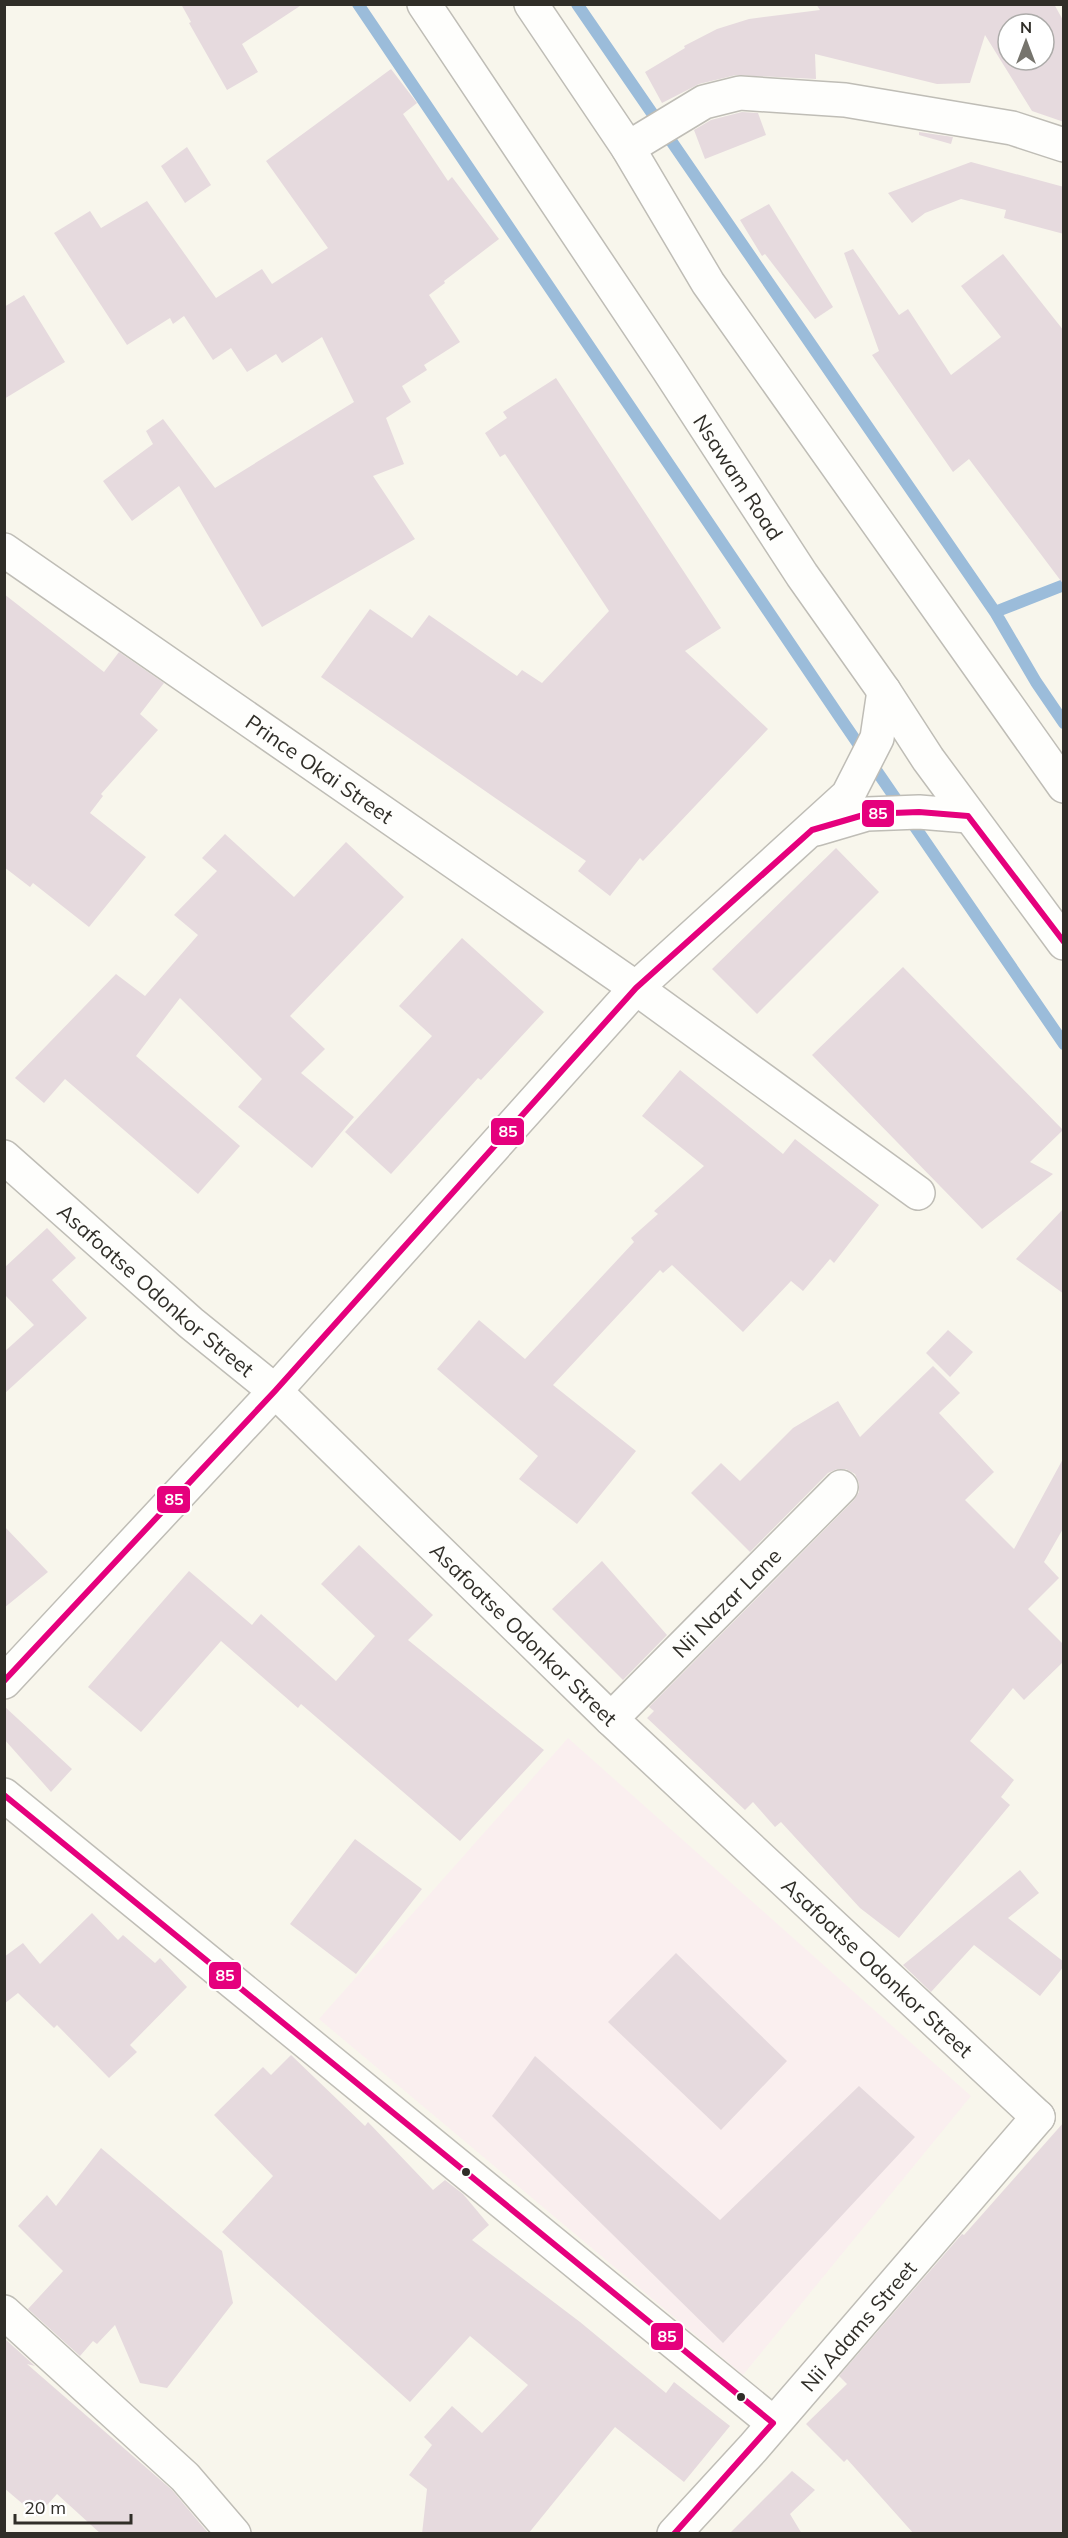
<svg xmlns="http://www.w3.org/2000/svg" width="1068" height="2538" font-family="Mulish,sans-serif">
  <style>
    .commercial { fill: #faefef }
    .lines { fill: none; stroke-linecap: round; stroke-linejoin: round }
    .stream { stroke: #9bbcda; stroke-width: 12 }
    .building { fill: #e6dade; fill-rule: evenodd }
    .minor-casing { stroke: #bfbdb6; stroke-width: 36 }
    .highway-casing { stroke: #bfbdb6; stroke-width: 36 }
    .minor { stroke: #fefefc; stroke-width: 33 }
    .highway { stroke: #fefefc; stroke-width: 33 }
    .bus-1-casing { stroke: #fff; stroke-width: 10 }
    .bus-1 { stroke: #e5007d; stroke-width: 6 }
    .bus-dot { fill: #302e28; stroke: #fff; stroke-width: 2 }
    .labels { text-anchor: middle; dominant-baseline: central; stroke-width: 4.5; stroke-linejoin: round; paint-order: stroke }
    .street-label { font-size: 21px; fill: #302e28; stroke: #fff }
    .line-badge { stroke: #fff; stroke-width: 2 }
    .badge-label { font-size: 16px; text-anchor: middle; font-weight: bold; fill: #fff }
  </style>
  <rect width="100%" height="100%" fill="#f8f6ec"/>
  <!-- commercial -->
  <path class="commercial" d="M568 1738 971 2096 743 2375 319 2019Z"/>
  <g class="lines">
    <!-- stream -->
    <path class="stream" d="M358 4 841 719 1064 1044
      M577 4 995 612 1036 682 1064 723
      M995 612 1064 585"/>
  </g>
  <!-- building -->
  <path class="building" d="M181 4H303L242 44 258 72 227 90 189 23 191 22Z
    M816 4H1054L1064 22V122L1032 111 985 35 970 83 937 84 815 54 816 79 736 75 699 84 662 103 645 72 685 48 684 46 717 29 749 19 820 10ZM1008 24H1044V60H1008Z
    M391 69 417 103 403 114 448 181 452 177 499 239 444 281 445 283 429 295 460 342 424 365 427 370 402 386 411 402 386 418 404 464 373 476 415 539 262 627 179 486 132 521 103 481 153 444 146 431 163 419 215 488 354 402 322 337 282 363 276 354 247 372 231 348 213 360 184 316 173 324 170 318 127 345 54 233 90 211 101 228 147 201 216 298 262 269 272 284 328 248 266 161Z
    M742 112 758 113 766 135 705 159 694 130 711 120Z
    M919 132 953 137 951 144 919 135Z
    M187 147 211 185 185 203 161 166Z
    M971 162 1064 187V234L1004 218 1006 210 961 199 925 213 912 223 888 193Z
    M769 204 833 307 815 319 765 254 762 256 740 220Z
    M853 249 899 315 908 309 951 375 1001 337 961 286 1003 254 1064 331V585L969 459 953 472 872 355 879 351 844 253Z
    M24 295 65 362 4 399V307Z
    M556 378 721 628 685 651 768 729 643 861 640 858 610 896 578 871 586 861 321 677 370 609 412 638 429 615 517 676 522 670 542 683 609 611 505 454 500 457 485 433 507 418 503 412Z
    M4 594 104 672 119 652 164 683 140 714 158 730 101 794 103 796 90 813 146 857 89 927 33 883 30 887 4 867Z
    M225 834 294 897 346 842 404 897 290 1016 325 1049 301 1073 354 1117 312 1168 238 1107 262 1079 180 998 136 1056 240 1146 198 1194 65 1079 44 1103 15 1078 116 974 145 996 198 935 174 915 217 871 202 858Z
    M836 848 879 892 757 1014 712 969Z
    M462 938 544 1012 481 1080 478 1078 391 1174 345 1132 432 1036 399 1006Z
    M903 967 1063 1130 1030 1162 1053 1174 982 1229 812 1055Z
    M680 1070 783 1154 795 1139 879 1205 834 1263 830 1259 803 1291 791 1281 743 1332 672 1265 663 1273 660 1270 553 1385 636 1451 577 1524 519 1479 538 1456 437 1369 479 1320 525 1359 634 1242 631 1238 658 1214 654 1211 704 1166 642 1116Z
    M1064 1208V1294L1016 1259Z
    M47 1228 76 1258 52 1280 87 1318 4 1394V1352L34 1325 4 1294V1268Z
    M948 1330 973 1352 950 1377 926 1353Z
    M933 1366 960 1393 939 1413 994 1472 965 1500 1014 1549 1064 1457V1527L1044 1562 1059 1578 1028 1609 1064 1645V1661L1024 1700 1013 1688 970 1741 1014 1780 1001 1797 1010 1805 899 1938 860 1908 781 1822 775 1827 753 1802 745 1810 647 1718 654 1711 649 1707 854 1500 859 1492V1483L855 1474 846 1469H837L828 1473 750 1552 691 1493 721 1463 740 1481 793 1428 838 1401 860 1437Z
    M4 1526 48 1572 4 1608Z
    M359 1545 433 1615 408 1640 544 1750 460 1841 301 1704 298 1708 221 1641 141 1732 88 1687 189 1571 252 1625 261 1614 336 1681 375 1636 321 1584Z
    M602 1561 667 1635 623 1680 552 1609Z
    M4 1706 72 1769 51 1792 4 1739Z
    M355 1839 422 1889 356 1974 290 1924Z
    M1020 1870 1039 1893 1008 1918 1064 1962V1966L1040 1996 974 1945 931 1992 903 1965Z
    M92 1913 118 1940 123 1935 155 1963 160 1958 187 1987 130 2045 137 2052 109 2078 57 2025 54 2028 18 1993 4 2004V1957L23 1943 40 1964Z
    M676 1953 787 2061 721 2130 608 2022Z
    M291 2055 365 2126 368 2122 433 2190 445 2180 463 2194 489 2225 472 2240 580 2322 666 2393 674 2382 730 2426 684 2482 615 2427 528 2534H422L427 2489 409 2475 432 2445 424 2437 452 2406 482 2433 528 2385 470 2336 410 2402 222 2232 273 2176 214 2115 263 2067 271 2075Z
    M535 2056 720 2220 859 2086 915 2137 723 2343 492 2116Z
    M1064 2122V2534H914L847 2459 844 2462 806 2424 847 2384 839 2376 962 2234 964 2235Z
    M101 2148 222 2251 233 2303 167 2388 140 2383 115 2325 97 2344 93 2341 80 2356 28 2309 63 2271 18 2226 47 2195 56 2206Z
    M4 2338 35 2366 27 2364 172 2490 209 2534H101L57 2494 37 2516 4 2488Z
    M792 2471 815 2490 790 2514 802 2534H729Z"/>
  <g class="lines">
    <defs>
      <g id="minor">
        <path d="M628 148 704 102 740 93 845 100 1012 128 1064 145"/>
        <path id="s1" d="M4 550 636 988 918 1193"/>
        <path d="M816 829 867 814 919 812 968 816"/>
        <path id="s2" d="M4 1157 191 1323 275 1391 611 1719 1038 2117"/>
        <path d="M4 1682 275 1391 636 988 848 795 877 738 884 691"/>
        <path id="s3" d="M611 1719 841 1487"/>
        <path d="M4 1795 773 2423"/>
        <path d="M4 2312 185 2477 234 2534"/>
        <path id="s4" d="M674 2534 753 2448 1038 2117"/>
      </g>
      <g id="highway">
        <path id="s5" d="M424 4 668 369 802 575 884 691 928 759 1064 943"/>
        <path d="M531 4 628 148 708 283 1064 786"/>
      </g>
    </defs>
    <!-- minor casing -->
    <use href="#minor" class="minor-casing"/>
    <!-- highway casing -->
    <use href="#highway" class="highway-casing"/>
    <!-- minor -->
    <use href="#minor" class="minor"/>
    <!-- highway -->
    <use href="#highway" class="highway"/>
    <defs>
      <path id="bus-1" d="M4 1681 275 1391 636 988 812 830 867 814 919 812 968 816 1064 942
        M4 1795 773 2423 674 2534"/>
    </defs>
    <!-- bus-1 casing -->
    <use href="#bus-1" class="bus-1-casing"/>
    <!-- bus-1 -->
    <use href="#bus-1" class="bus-1"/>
  </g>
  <!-- markers -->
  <g class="bus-dot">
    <circle cx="466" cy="2172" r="5"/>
    <circle cx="741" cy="2397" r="5"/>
  </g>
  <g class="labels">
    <!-- street labels -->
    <g class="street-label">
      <text stroke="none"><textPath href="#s5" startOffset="568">Nsawam Road</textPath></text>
      <text stroke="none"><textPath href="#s1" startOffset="384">Prince Okai Street</textPath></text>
      <text stroke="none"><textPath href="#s2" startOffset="202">Asafoatse Odonkor Street</textPath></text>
      <text stroke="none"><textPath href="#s3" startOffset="164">Nii Nazar Lane</textPath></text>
      <text stroke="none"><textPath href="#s2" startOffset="706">Asafoatse Odonkor Street</textPath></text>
      <text stroke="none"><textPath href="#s2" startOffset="1192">Asafoatse Odonkor Street</textPath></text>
      <text stroke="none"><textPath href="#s4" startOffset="278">Nii Adams Street</textPath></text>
    </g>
  </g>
  <g class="line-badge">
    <rect x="861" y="799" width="34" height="29" rx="6" fill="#e5007d"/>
    <rect x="490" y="1117" width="35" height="29" rx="6" fill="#e5007d"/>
    <rect x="156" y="1485" width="35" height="29" rx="6" fill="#e5007d"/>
    <rect x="208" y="1961" width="34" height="29" rx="6" fill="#e5007d"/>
    <rect x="650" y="2322" width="34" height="29" rx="6" fill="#e5007d"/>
  </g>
  <g class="badge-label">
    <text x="878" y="819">85</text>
    <text x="508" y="1137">85</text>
    <text x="174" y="1505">85</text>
    <text x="225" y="1981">85</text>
    <text x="667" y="2342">85</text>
  </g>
  <!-- border -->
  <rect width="1068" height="2538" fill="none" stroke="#302e28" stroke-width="12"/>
  <!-- north arrow -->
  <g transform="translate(1026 42)"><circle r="28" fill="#ffffff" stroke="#acaba9" stroke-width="1.5"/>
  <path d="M0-4.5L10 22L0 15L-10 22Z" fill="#76746d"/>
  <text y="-9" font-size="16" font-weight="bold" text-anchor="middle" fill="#302e28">N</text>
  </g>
  <!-- scale -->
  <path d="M15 2514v9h116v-9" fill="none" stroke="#302e28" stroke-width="3"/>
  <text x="24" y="2514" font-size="18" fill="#302e28" stroke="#ffffff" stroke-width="4.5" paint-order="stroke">20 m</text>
</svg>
